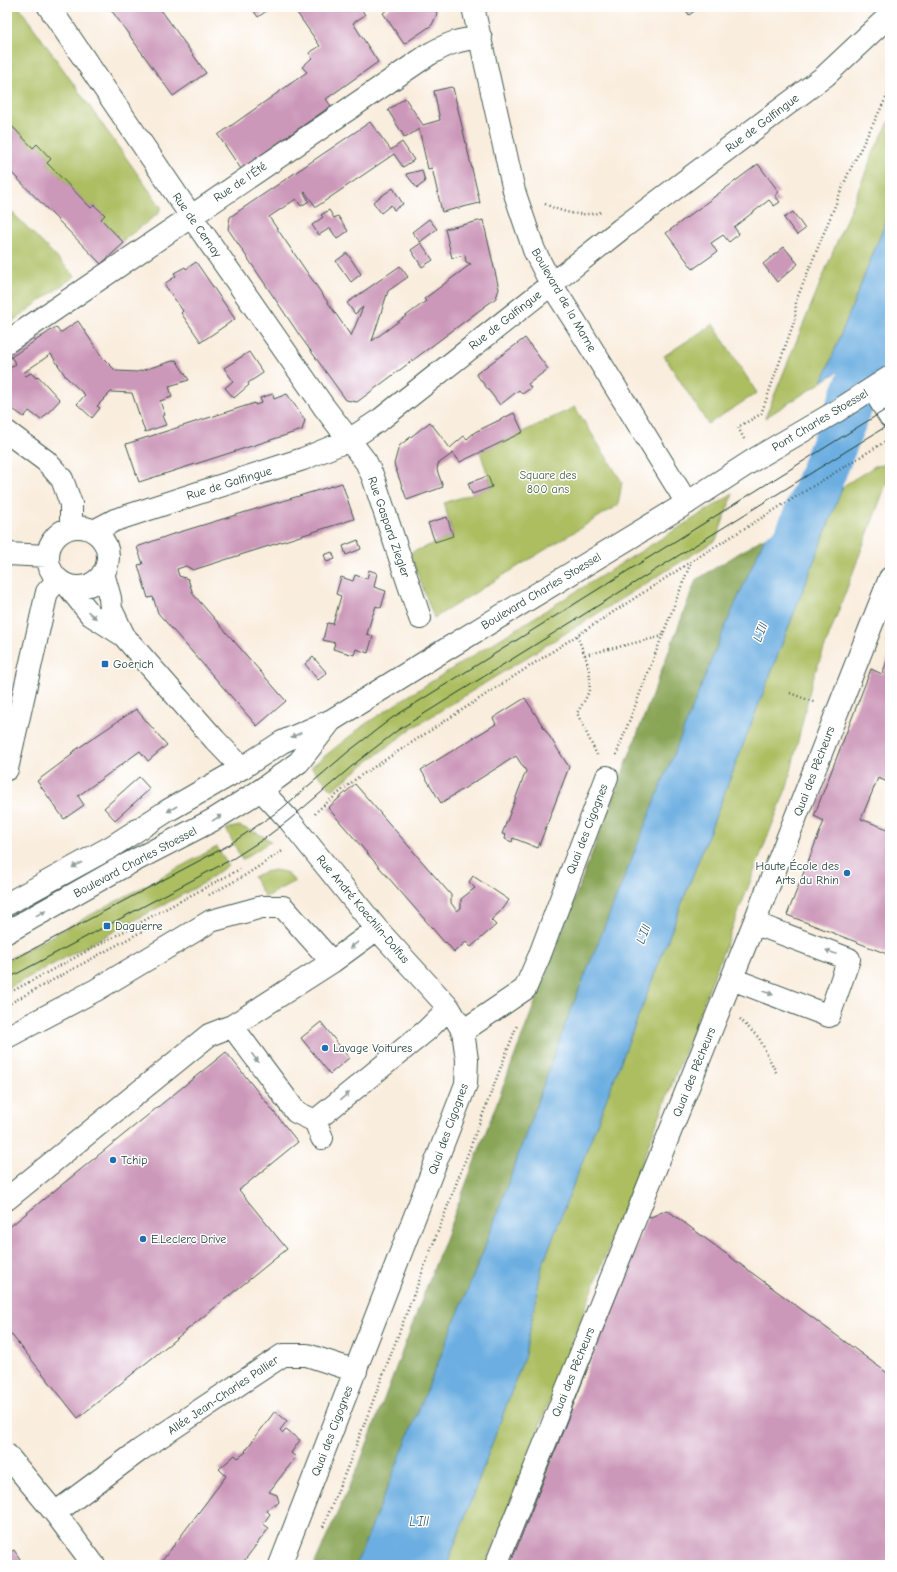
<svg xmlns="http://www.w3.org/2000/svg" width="897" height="1572" font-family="'Comic Neue',sans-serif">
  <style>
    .green { fill: #acbe61; stroke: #667e4a }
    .forest { fill: #89a557; stroke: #547146 }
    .water { fill: #6caee1; stroke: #46768a }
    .pier { fill: #f9eddd }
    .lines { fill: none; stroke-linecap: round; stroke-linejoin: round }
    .river { stroke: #6caee1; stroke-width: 46 }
    .building { fill: #cc98b9 }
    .minor-casing { stroke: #40574d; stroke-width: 24 }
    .major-casing { stroke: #40574d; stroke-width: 24 }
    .path { stroke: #40574d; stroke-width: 2.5; stroke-dasharray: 1 3; stroke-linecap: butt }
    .minor { stroke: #fff; stroke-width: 22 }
    .major { stroke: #fff; stroke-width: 22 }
    .tram { stroke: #1f3d34; stroke-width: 1 }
    .oneway { fill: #8f9e9a }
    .poi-dot { fill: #1f6fb2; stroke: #fff; stroke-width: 1.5 }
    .labels { text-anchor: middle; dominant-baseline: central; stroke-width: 3; stroke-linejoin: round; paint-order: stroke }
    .street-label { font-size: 12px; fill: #1f3d34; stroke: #fff }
    .park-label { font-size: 12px; fill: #496442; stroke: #fff }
    .poi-label { font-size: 12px; fill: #1f3d34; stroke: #fff; text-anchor: start }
    .water-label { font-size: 13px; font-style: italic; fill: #365f68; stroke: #fff }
  </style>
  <rect width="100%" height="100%" fill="#fff"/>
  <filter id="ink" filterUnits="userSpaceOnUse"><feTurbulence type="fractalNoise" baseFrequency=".025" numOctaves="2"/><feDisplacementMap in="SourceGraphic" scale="8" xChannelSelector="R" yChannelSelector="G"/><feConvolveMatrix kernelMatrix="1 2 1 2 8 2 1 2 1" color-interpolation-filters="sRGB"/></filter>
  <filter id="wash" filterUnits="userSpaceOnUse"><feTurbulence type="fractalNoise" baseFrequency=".012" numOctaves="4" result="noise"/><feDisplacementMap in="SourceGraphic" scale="16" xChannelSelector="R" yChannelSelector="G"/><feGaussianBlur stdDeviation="0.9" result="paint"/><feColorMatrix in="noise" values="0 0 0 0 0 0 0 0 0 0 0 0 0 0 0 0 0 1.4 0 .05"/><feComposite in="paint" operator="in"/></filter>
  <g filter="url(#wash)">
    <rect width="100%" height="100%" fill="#f9eddd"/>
    <!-- green -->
    <path class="green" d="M7 7H19L161 207 159 213 122 241 101 219 104 215 94 205 91 208 47 163 51 159 37 144 33 148 10 124 7 118Z
      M890 120V211L822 382 765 418 875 149Z
      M7 207 75 276 7 325Z
      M713 324 757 393 708 424 664 356Z
      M575 407 622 482 618 505 434 618 410 553 453 536 444 503 492 487 480 452Z
      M884 465 889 469 890 474 812 681 788 784 486 1565H447L525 1355 542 1266 843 486 875 466Z
      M733 494 716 540 411 729 367 762 332 790 311 767 364 725 405 698Z
      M239 826 257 833 271 841 242 860 226 829Z
      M217 847 228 865 204 883 7 989V960Z
      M275 870 285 872 295 881 265 897 253 877 264 872Z"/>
    <!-- forest -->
    <path class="forest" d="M765 537 724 629 567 1020 485 1247 356 1565H314L359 1465 392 1378 696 580Z"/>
    <!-- water -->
    <path class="water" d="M890 211V340L822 382Z
      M843 486 542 1266 525 1355 447 1565H356L485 1247 567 1020 724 629 765 537Z"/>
    <!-- pier -->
    <path class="pier" d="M890 340V342L823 383H821Z
      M842 484 845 485 762 539 764 535Z"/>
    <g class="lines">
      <!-- river -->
      <path class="river" d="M785 568 890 304"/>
    </g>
    <g id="blocks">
      <!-- building -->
      <path class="building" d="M109 7H159L206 73 173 96Z
        M251 7H272L258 17Z
        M293 7H360L365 15 353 23 378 62 326 99 331 106 241 169 218 135 307 72 302 67 312 58 309 53 320 46Z
        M391 7H435L437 14 432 25 404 44 383 13Z
        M684 7H700L689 15Z
        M451 87 453 88 480 203 442 212 432 168 428 169 419 129 405 138 388 110 405 98 423 125 440 120 434 91Z
        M7 118 10 124 33 148 37 144 51 159 47 163 91 208 94 205 105 215 101 219 124 243 101 264 7 168Z
        M370 122 391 150 402 142 414 160 403 167 394 154 316 207 305 192 304 193 309 201 301 206 296 199 269 217 351 336 363 307 355 314 347 303 400 266 408 277 388 291 372 341 426 301 424 299 471 264 466 262 465 255 452 258 445 229 483 220 499 289 496 298 357 402 346 400 300 336 228 229 230 217Z
        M758 164 779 192 775 196 780 202 774 206 769 200 734 227 739 234 729 242 723 235 711 243 717 252 693 269 666 233Z
        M422 170 425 182 417 188 406 174Z
        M393 188 403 204 394 210 391 205 381 213 373 202Z
        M329 210 334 218 338 216 348 231 337 239 330 228 319 235 312 225 323 217 321 215Z
        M793 212 805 229 797 235 784 218Z
        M429 219 437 229 420 242 412 232Z
        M421 243 433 260 422 267 411 250Z
        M784 247 798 264 777 282 763 264Z
        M347 253 361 274 351 282 336 261Z
        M196 262 235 319 201 342 181 313 183 311 164 284 176 276 174 273 185 267 186 269Z
        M78 321 102 357 116 371 137 372 176 360 189 380 169 386 172 397 160 401 165 415 162 416 166 425 145 432 132 393 111 392 97 406 100 408 92 418 77 404 85 395 66 377 51 354 23 373 26 376 31 373 36 378 38 376 60 400 41 420 29 411 24 417 7 405V370L16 364 11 357 56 327 60 333Z
        M525 338 548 369 528 384 531 388 522 394 519 390 500 405 476 374Z
        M249 352 263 373 248 383 249 385 234 398 225 388 233 381 224 368Z
        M273 394 274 399 287 394 305 420 302 430 139 482 126 444 255 403V405L262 403 260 398Z
        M514 413 523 432 460 462 453 453 438 464 437 470 443 487 407 500 394 464 399 446 430 422 450 448 464 436 467 439 475 432Z
        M488 476 492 487 472 494 468 483Z
        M342 483 354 519 193 570 186 566 177 569 179 576 188 579 193 594 286 701 257 726 158 613 153 597 148 598 138 565 143 564 137 547 170 535Z
        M447 517 453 536 435 542 428 523Z
        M358 540 361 549 346 555 343 546Z
        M332 552 335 559 327 562 324 555Z
        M369 570 377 573 374 587 386 591 381 608 376 606 371 620 367 634 373 636 368 653 356 649 354 655 333 649 335 643 323 640 327 623 333 624 341 596 336 594 341 577 353 581 355 575 367 579Z
        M890 632V644L886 643Z
        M890 653V783L878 778 861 819 890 830V946L887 954 787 915 824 821 814 816 871 669 882 674Z
        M313 657 327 673 318 680 305 664Z
        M525 698 569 767 538 848 513 838 512 842 505 839 506 835 502 834 526 771 516 756 441 803 421 770 496 724 493 718Z
        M136 709 167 745 148 761 140 751 78 796 84 805 64 819 37 781 73 754 71 753Z
        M139 777 150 789 115 820 104 808Z
        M355 784 451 895V903L457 911 461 908V899L475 888 469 882 473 876 509 900 503 909 491 920 496 925 471 947 466 942 454 952 446 942 445 943 328 808Z
        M321 1022 349 1058 330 1074 301 1038Z
        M226 1052 298 1142 239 1190 287 1249 78 1418 7 1329V1229Z
        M667 1210 890 1375V1565H510L648 1216 651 1217Z
        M275 1411 287 1421 280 1430 283 1433 286 1430 300 1440 291 1453 296 1457 269 1492 277 1495 279 1502 276 1505 271 1506 267 1511 270 1514 263 1524 269 1528 241 1565H159L226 1476 219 1469 235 1455 238 1458 246 1452 245 1451Z
        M7 1550 9 1553 14 1550 20 1559V1565H7Z"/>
    </g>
  </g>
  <g filter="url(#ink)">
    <use href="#blocks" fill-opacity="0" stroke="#40574d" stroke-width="1"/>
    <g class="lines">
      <defs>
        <path id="minor" d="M49 7 191 216 324 407 366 462 373 477 420 618
          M473 7 514 191 534 250 551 284 574 320 687 503
          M7 342 428 55C447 44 459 39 481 38
          M873 389 890 417
          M7 432 46 461 62 479 71 504V527
          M48 557a30 30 0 1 1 60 0a30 30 0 1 1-60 0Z
          M94 531 115 520 303 459 349 440 381 419 621 229 825 76 890 15
          M7 554 47 556
          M103 573 110 598 111 609 124 636
          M67 585 91 615 124 636 129 642 215 740 242 768
          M7 769 47 592 58 580
          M261 790 289 820 377 929 449 1008 463 1031 467 1060 466 1084 280 1565
          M332 962 377 929
          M732 979 829 1016 849 959 754 923
          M232 1026 296 1112 315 1121 322 1138
          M463 1031 525 989 539 957 607 777
          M7 1037 96 990 211 921 262 907H283L332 962 232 1026 209 1035 7 1199
          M315 1121 427 1030 449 1008
          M7 1455 55 1513 94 1565
          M55 1513 140 1450 283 1355H307L356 1371
          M496 1565 754 923 890 578"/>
        <path id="major" d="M7 904 111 847 167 811 242 768 282 742 332 720 435 656 687 503 755 459 837 411 890 377
          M7 932 124 866 213 820 261 790 299 762 330 722"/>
      </defs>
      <!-- minor casing -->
      <use href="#minor" class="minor-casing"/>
      <!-- major casing -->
      <use href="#major" class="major-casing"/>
      <!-- path -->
      <path class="path" d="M722 9 725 7
        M545 204C564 213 581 217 602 212
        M744 439 738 427 761 414 795 319 796 301 848 174 890 90
        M577 636C584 653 593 671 589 690 587 698 581 706 577 713L597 755
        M585 655 663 636
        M790 693 816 703
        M616 755 691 562
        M315 814 317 811 357 778 692 561 886 441
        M209 895 244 876 284 850
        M7 994 240 869
        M7 1005 148 928
        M740 1019 759 1038 777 1074
        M323 1527 350 1461 517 1025"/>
      <!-- minor -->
      <use href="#minor" class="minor"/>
      <!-- major -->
      <use href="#major" class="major"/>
      <!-- tram -->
      <path class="tram" d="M7 963 227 846 251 830 280 810 349 751 392 718 890 407
        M7 979 234 858 265 838 289 820 358 761 398 730 890 424"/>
    </g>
    <!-- one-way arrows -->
    <defs><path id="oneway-solid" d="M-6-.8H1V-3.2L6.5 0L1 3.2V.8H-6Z"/></defs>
    <g class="oneway">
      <use href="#oneway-solid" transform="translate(92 615) rotate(41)"/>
      <use href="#oneway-solid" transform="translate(296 735) rotate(156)"/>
      <use href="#oneway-solid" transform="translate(172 809) rotate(150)"/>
      <use href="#oneway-solid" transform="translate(217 818) rotate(-31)"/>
      <use href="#oneway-solid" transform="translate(77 865) rotate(151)"/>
      <use href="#oneway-solid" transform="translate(41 913) rotate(-29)"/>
      <use href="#oneway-solid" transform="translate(354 945) rotate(143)"/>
      <use href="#oneway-solid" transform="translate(831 952) rotate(-159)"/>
      <use href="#oneway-solid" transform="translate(768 993) rotate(20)"/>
      <use href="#oneway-solid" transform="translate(255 1058) rotate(53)"/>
      <use href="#oneway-solid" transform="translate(345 1096) rotate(-39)"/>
    </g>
  </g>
  <!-- markers -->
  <g class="poi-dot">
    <rect x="101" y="660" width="8" height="8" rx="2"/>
    <circle cx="847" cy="873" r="4"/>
    <rect x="103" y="922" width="8" height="8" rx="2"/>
    <circle cx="325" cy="1048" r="4"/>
    <circle cx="113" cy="1160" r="4"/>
    <circle cx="143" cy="1239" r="4"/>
  </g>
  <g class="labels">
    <!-- street labels -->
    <g class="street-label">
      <text transform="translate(762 123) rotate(-37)">Rue de Galfingue</text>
      <text transform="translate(240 182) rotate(-34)">Rue de l'Été</text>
      <text transform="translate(197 225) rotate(55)">Rue de Cernay</text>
      <text transform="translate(564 300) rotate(60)">Boulevard de la Marne</text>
      <text transform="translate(505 320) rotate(-38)">Rue de Galfingue</text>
      <text transform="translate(820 420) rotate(-31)">Pont Charles Stoessel</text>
      <text transform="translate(229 483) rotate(-17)">Rue de Galfingue</text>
      <text transform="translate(389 527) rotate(71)">Rue Gaspard Ziegler</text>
      <text transform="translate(541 591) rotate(-31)">Boulevard Charles Stoessel</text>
      <text transform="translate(814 771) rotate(-69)">Quai des Pêcheurs</text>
      <text transform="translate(587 829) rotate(-69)">Quai des Cigognes</text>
      <text transform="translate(135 862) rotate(-28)">Boulevard Charles Stoessel</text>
      <text transform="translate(363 909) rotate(50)">Rue André Koechlin-Dolfus</text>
      <text transform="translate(694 1072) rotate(-68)">Quai des Pêcheurs</text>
      <text transform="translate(448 1129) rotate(-70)">Quai des Cigognes</text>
      <text transform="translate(573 1372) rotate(-68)">Quai des Pêcheurs</text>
      <text transform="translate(223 1395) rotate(-34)">Allée Jean-Charles Pallier</text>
      <text transform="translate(332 1431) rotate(-69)">Quai des Cigognes</text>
    </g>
    <!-- park labels -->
    <g class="park-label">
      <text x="548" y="475">Square des<tspan x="548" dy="14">800 ans</tspan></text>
    </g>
    <!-- poi labels -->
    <g class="poi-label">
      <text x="113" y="664">Goerich</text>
      <text x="839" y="866" text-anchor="end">Haute École des<tspan x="839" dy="14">Arts du Rhin</tspan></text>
      <text x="115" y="926">Daguerre</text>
      <text x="333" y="1048">Lavage Voitures</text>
      <text x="121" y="1160">Tchip</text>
      <text x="151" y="1239">E.Leclerc Drive</text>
    </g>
    <!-- water labels -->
    <g class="water-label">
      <text transform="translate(760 632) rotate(-69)">L'Ill</text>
      <text transform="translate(643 934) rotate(-69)">L'Ill</text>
      <text x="419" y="1521">L'Ill</text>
    </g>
  </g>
  <!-- margin -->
  <rect width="897" height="1572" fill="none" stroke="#fff" stroke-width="24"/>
</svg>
